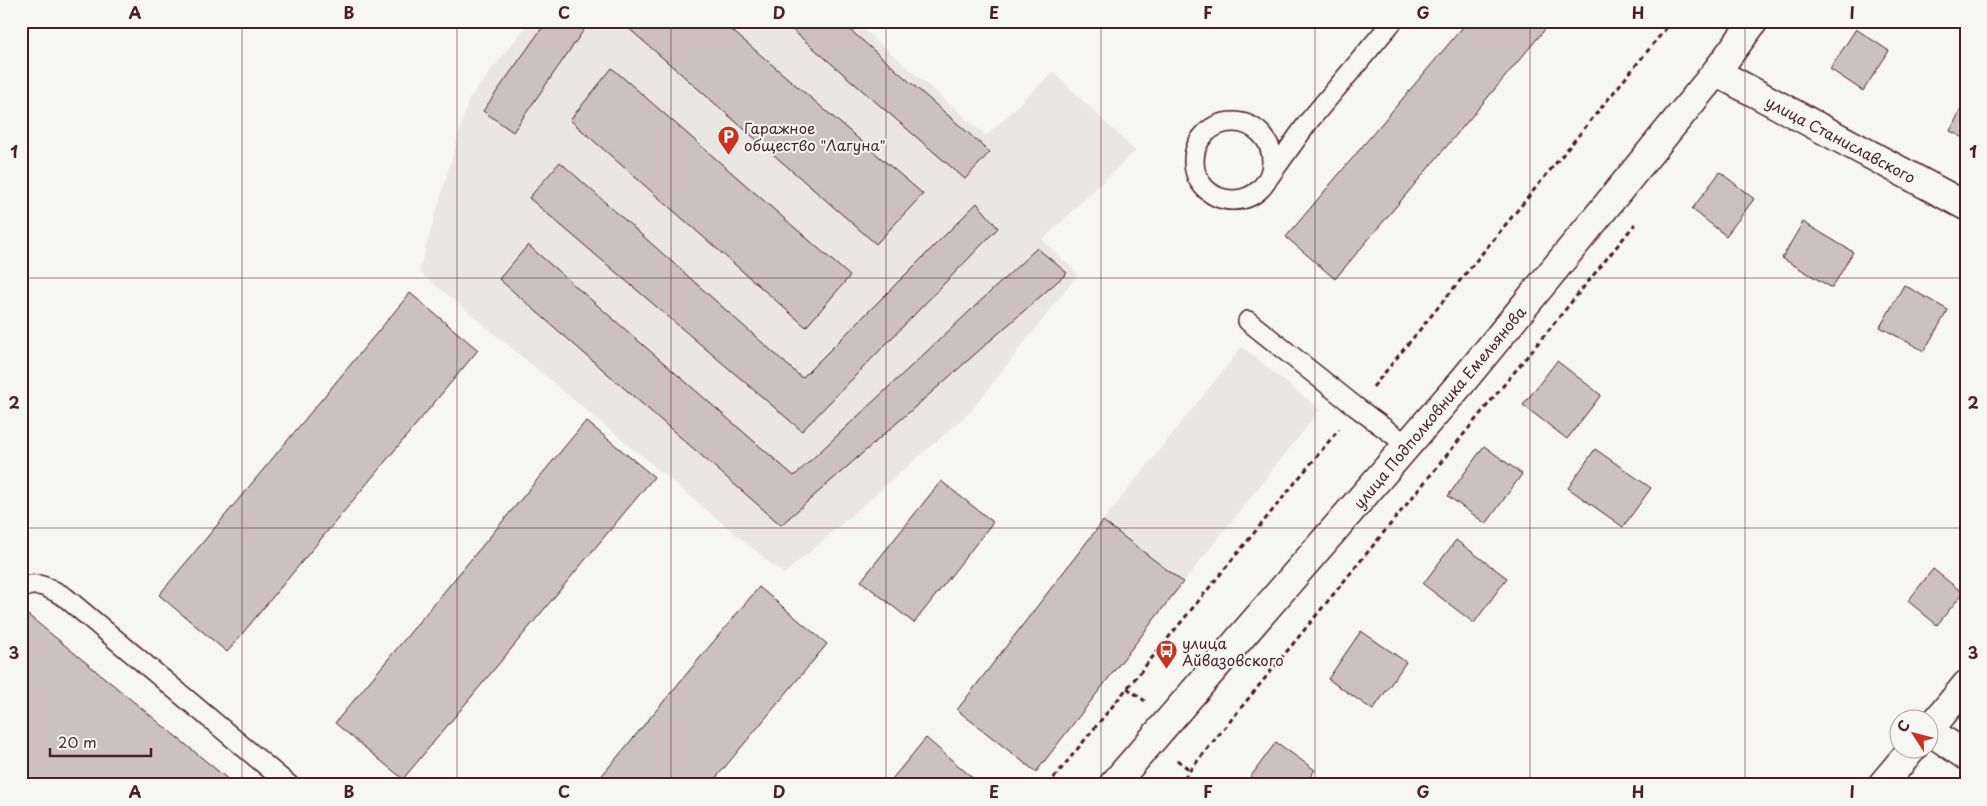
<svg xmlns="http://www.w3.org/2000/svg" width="1987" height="806" font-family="'Playpen Sans',sans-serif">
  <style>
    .built { fill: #e9e6e3 }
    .building { fill: #ccc1c0; stroke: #4a1f2b }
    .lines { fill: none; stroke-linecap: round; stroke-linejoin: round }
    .service-casing { stroke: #4a1f2b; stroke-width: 22 }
    .minor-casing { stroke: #4a1f2b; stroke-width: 31 }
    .primary-casing { stroke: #4a1f2b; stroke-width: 31 }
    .path { stroke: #4a1f2b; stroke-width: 3; stroke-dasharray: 5 4; stroke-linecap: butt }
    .service { stroke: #f6f6f2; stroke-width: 19 }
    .minor { stroke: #f6f6f2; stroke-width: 28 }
    .primary { stroke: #f6f6f2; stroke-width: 28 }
    .grid { fill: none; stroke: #4a1f2b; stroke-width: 1; stroke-opacity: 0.55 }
    .labels { text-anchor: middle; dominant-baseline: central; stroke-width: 4; stroke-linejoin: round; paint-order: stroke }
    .poi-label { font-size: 15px; fill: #4a1f2b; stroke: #f6f6f2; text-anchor: start }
    .street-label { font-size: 15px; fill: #4a1f2b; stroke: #f6f6f2 }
    .neatline { fill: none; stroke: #4a1f2b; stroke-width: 2 }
    .grid-label { font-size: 16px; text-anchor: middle; font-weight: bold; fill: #4a1f2b }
  </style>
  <rect width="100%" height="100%" fill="#f6f6f2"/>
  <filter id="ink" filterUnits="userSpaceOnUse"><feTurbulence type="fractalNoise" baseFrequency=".02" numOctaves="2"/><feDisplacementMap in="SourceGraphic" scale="10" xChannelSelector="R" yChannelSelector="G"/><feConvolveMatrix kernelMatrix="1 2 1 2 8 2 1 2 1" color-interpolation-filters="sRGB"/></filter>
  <g filter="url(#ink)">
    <!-- built -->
    <path class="built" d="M530 21H854L986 136 1053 72 1135 151 1042 240 1078 274 971 411 784 574 419 271 469 99Z
      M1242 347 1320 410 1183 582 1103 521Z"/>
    <!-- building -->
    <path class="building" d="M547 21H590L513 132 483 111Z
      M630 21H721L923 194 876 244 626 26Z
      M782 21H840L990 152 965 179Z
      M1468 21H1552L1335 279 1286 237Z
      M1856 29 1889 51 1863 91 1830 69Z
      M612 68 850 276 806 327 570 120Z
      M1966 99V139L1950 131Z
      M560 162 802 378 977 203 998 228 802 431 529 198Z
      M1720 172 1754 199 1726 236 1692 209Z
      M1803 222 1853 252 1832 288 1782 258Z
      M528 245 794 476 1037 248 1067 273 781 525 499 279Z
      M1904 285 1948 310 1924 351 1880 327Z
      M410 293 478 350 227 652 159 595Z
      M1557 361 1601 395 1567 439 1523 405Z
      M586 421 654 477 403 779 335 723Z
      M1484 446 1522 474 1486 524 1448 496Z
      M1595 449 1651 488 1623 527 1568 488Z
      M941 481 993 522 914 623 861 581Z
      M1103 521 1183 582 1036 772 957 710Z
      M1456 540 1507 578 1474 623 1423 584Z
      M1933 569 1963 593 1937 625 1908 601Z
      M759 587 827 644 710 785H594Z
      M28 615 235 785H32L21 776V623Z
      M1361 631 1406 662 1373 710 1328 679Z
      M926 738 981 785H887Z
      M1276 742 1315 770 1304 785H1248L1246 783Z"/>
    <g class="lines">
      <defs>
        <path id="service" d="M1194 161a39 39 0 1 1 78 0a39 39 0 1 1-78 0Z
          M1269 177 1309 121 1393 21
          M1248 321 1356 407 1407 445
          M21 589C36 579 51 589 65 597L289 785"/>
        <path id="minor" d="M1716 72 1966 206
          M1930 729 1966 685
          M1930 731 1966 756
          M1882 785 1913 748"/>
        <path id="primary" d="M1113 785 1462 382 1716 72 1754 21"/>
      </defs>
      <!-- service casing -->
      <use href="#service" class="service-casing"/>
      <!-- minor casing -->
      <use href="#minor" class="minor-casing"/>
      <!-- primary casing -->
      <use href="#primary" class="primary-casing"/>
      <!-- path -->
      <path class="path" d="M1785 29 1790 21
        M1373 387 1672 21
        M1127 688 1145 701
        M1177 760 1190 770
        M1048 785 1339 429
        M1178 785 1635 224"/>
      <!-- service -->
      <use href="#service" class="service"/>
      <!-- minor -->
      <use href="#minor" class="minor"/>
      <!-- primary -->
      <use href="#primary" class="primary"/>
    </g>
  </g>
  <!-- grid -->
  <path class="grid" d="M242 21V785M457 21V785M671 21V785M886 21V785M1101 21V785M1315 21V785M1530 21V785M1745 21V785M21 278H1966M21 528H1966"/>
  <!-- icons -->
  <defs>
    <symbol id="parking-pin" viewBox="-11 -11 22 30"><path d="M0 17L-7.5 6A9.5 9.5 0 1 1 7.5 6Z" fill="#c8321e" stroke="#f6f6f2"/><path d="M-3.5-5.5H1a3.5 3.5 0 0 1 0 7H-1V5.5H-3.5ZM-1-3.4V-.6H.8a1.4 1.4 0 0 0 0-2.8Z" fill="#fff"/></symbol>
    <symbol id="bus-pin" viewBox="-11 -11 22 30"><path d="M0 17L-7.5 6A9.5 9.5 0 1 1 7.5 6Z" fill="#c8321e" stroke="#f6f6f2"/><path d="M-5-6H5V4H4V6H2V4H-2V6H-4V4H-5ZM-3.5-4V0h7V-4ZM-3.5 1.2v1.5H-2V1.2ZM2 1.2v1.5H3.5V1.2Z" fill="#fff"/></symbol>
  </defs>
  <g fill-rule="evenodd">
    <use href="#parking-pin" x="716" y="124" width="25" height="34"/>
    <use href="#bus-pin" x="1154" y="638" width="25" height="34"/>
  </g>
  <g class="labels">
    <!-- poi labels -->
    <g class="poi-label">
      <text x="744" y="127">Гаражное<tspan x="744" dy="17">общество "Лагуна"</tspan></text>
      <text x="1182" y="642">улица<tspan x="1182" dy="17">Айвазовского</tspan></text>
    </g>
    <!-- street labels -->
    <g class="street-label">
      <text transform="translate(1841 139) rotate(28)">улица Станиславского</text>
      <text transform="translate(1439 407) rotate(-50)">улица Подполковника Емельянова</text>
    </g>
  </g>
  <!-- margin -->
  <rect width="1987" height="806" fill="none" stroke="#f6f6f2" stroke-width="55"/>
  <!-- north arrow -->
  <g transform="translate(1914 734) rotate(306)"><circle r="24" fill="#f6f6f2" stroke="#b1a0a2"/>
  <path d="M0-4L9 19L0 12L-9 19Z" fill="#c8321e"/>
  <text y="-8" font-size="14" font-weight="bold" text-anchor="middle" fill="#4a1f2b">С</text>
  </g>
  <!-- scale -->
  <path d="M50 748v8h101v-8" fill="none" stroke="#4a1f2b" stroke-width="2.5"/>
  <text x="58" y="748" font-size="15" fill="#4a1f2b" stroke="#f6f6f2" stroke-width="4" paint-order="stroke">20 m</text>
  <rect x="28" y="28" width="1932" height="750" class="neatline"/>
  <g class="grid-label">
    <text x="135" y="19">A</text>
    <text x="349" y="19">B</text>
    <text x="564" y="19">C</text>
    <text x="779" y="19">D</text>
    <text x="994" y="19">E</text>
    <text x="1208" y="19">F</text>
    <text x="1423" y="19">G</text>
    <text x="1638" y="19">H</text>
    <text x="1852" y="19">I</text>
    <text x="14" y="158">1</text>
    <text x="1973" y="158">1</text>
    <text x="14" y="409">2</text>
    <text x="1973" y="409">2</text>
    <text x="14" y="659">3</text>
    <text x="1973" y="659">3</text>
    <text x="135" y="798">A</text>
    <text x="349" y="798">B</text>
    <text x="564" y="798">C</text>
    <text x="779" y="798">D</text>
    <text x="994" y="798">E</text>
    <text x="1208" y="798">F</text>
    <text x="1423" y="798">G</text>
    <text x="1638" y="798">H</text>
    <text x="1852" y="798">I</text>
  </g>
</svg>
